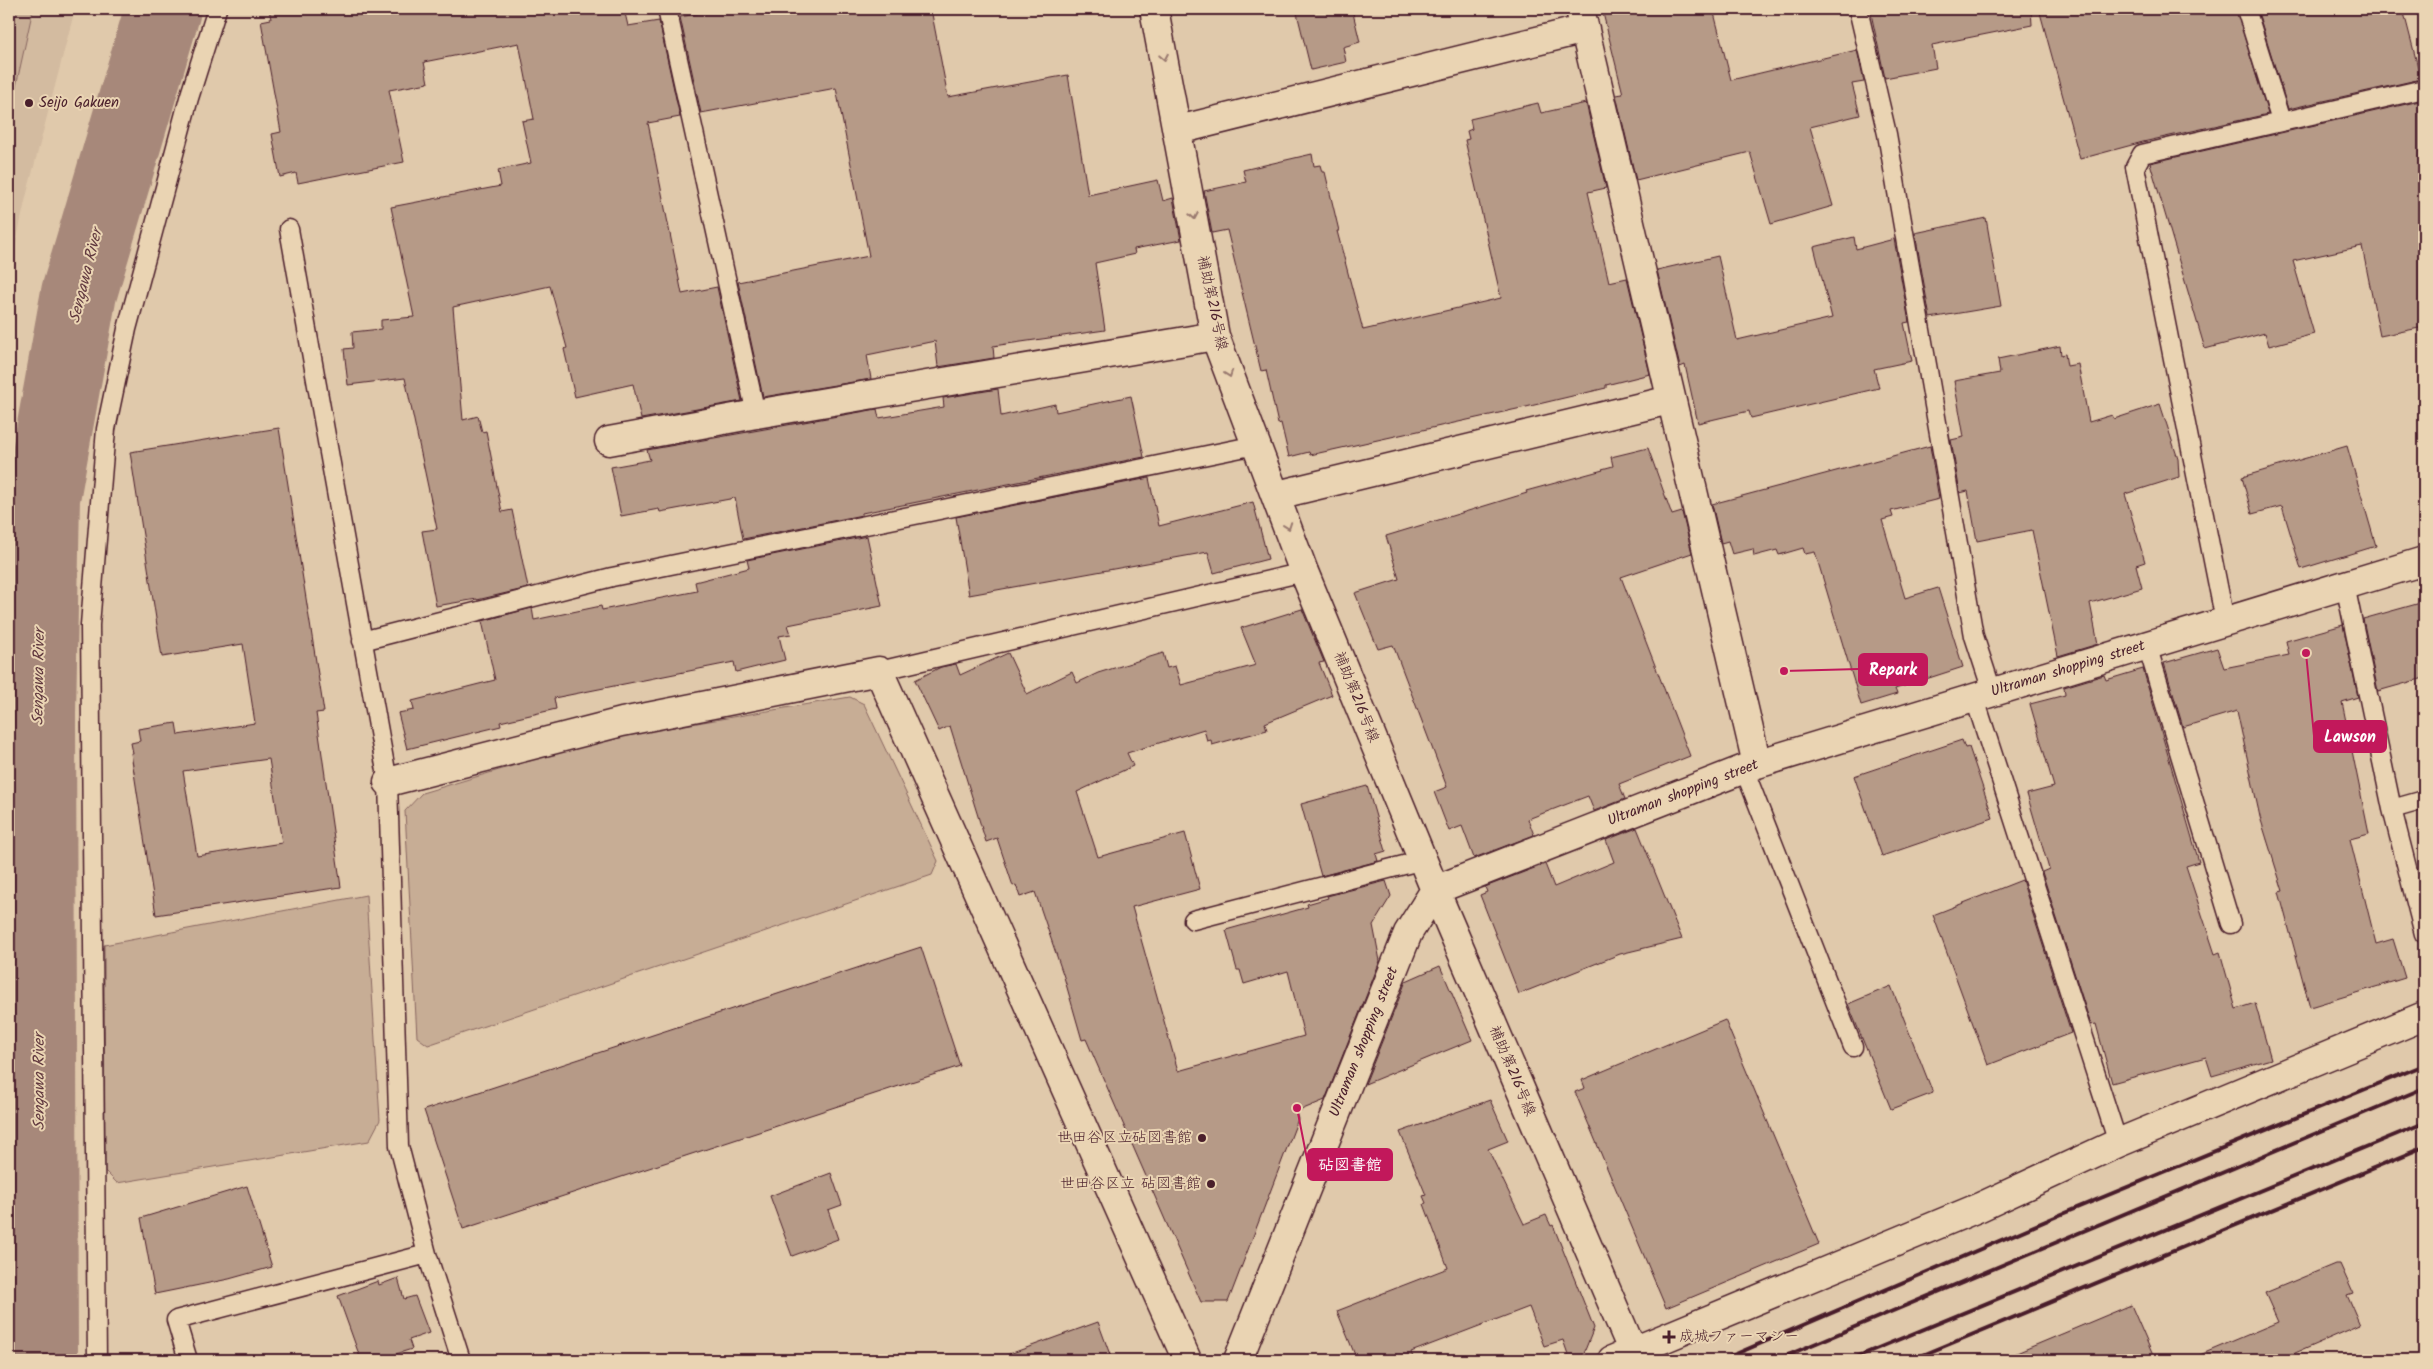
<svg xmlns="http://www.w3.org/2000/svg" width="2433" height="1369" font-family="Kalam,'Klee One',sans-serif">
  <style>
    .built { fill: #d3bba0 }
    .green { fill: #c7ad95; stroke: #886660 }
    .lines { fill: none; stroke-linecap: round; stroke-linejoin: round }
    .river { stroke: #a7887a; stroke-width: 76 }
    .building { fill: #b69a87; stroke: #4a1f2b; fill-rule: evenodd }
    .service-casing { stroke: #4a1f2b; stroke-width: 21 }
    .minor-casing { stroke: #4a1f2b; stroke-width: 31 }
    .tertiary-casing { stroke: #4a1f2b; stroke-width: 31 }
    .service { stroke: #ead4b3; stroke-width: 18 }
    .minor { stroke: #ead4b3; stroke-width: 28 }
    .tertiary { stroke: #ead4b3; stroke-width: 28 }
    .rail { stroke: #4a1f2b; stroke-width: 4 }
    .oneway { stroke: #9a7a6f }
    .poi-dot { fill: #4a1f2b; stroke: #ead4b3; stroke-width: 2 }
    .labels { text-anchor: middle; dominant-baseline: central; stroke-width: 4; stroke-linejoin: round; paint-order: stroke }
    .poi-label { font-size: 15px; fill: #4a1f2b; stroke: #ead4b3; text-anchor: start }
    .street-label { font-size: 15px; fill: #4a1f2b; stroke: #ead4b3 }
    .water-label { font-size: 16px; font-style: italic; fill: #61393f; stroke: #ead4b3 }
    .leader { fill: none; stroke: #c2185b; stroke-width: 2 }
    .callout-dot { fill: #c2185b; stroke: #ead4b3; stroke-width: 2 }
    .callout { fill: #c2185b; stroke: #c2185b; stroke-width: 2 }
    .callout-label { font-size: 16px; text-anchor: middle; font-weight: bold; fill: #fff }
  </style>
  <rect width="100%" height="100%" fill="#e0c9ab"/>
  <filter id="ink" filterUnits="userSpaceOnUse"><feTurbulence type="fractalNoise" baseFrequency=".02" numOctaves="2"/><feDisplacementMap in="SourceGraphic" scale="10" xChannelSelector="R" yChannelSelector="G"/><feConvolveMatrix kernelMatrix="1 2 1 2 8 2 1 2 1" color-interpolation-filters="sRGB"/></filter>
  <g filter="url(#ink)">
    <!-- built -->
    <path class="built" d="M9 9H75L26 197 9 275Z"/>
    <!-- green -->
    <path class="green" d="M9 9H33L9 118Z
      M850 697 864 704 938 861 932 875 428 1045 417 1037 405 811 422 793 603 739Z
      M366 895 380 1120 369 1141 117 1183 105 1171 104 945Z"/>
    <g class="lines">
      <!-- river -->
      <path class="river" d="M40 1360 38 714 42 498 79 293 163 9"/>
    </g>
    <!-- building -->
    <path class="building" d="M269 9H624L628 26 659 21 680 117 648 123 682 294 717 287 742 401 641 419 633 384 575 397 564 349 567 348 550 286 453 307 463 420 478 416 482 432 486 431 502 512 512 510 528 588 477 600V599L436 606 422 531 437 529 405 378 348 385 344 349 353 348 352 332 381 329V320L414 317 391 207 501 186 498 170 531 163 522 121 534 119 519 43 424 62 428 83 389 90 404 162 298 183 296 173 280 177 272 134 281 132 261 21 271 19Z
      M722 9H931L948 97 1068 75 1088 195 1158 180 1163 201 1173 198 1181 240 1134 249 1135 254 1095 263 1105 330 993 346 994 358 938 367 935 341 867 355 871 379 763 397 738 282 869 256 836 88 701 113 680 17Z
      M1296 9H1352L1360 42 1343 47 1346 62 1311 70Z
      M1602 9H1713L1731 80 1857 50 1864 82 1852 84 1860 115 1810 127 1833 206 1771 224 1750 152 1636 180 1616 95 1623 94Z
      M1870 9H2031L2032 25 1932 45 1936 68 1885 78Z
      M2039 9H2236L2268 114 2143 142 2080 159Z
      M2257 9H2403L2421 79 2288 109Z
      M2424 100V327L2380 336 2362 246 2293 261 2314 334 2269 346 2265 333 2205 349 2150 163Z
      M1538 103 1541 113 1586 103 1606 188 1588 192 1609 282 1627 278 1650 374 1606 385V388L1526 407 1310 455 1309 452 1289 457 1281 423 1278 424 1266 370 1261 371 1227 230 1212 233 1204 191 1246 182 1243 170 1312 154 1314 166 1320 165 1322 172H1325L1339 231H1337L1363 330 1501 298 1465 140 1469 139 1467 131 1472 129 1470 119Z
      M1986 218 2001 306 1930 318 1915 233Z
      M1854 237 1856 249 1894 239 1909 322 1904 323 1912 361 1874 369 1879 388 1751 418 1749 411 1698 423 1685 365 1680 367 1657 270 1718 256 1737 340 1832 318 1814 247Z
      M2060 346 2061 355 2065 354 2067 366 2078 364 2089 422 2112 415 2114 419 2160 404 2178 459 2179 477 2125 494 2145 562 2136 565 2142 588 2090 603 2098 644 2058 656 2032 530 1977 541 1968 491 1960 493 1951 440 1964 437 1954 381 2000 373 1998 359Z
      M998 389 1001 416 1055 404 1056 412 1131 396 1144 457 862 513V515L743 539 735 498 660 512 659 509 621 516 611 467 650 460 647 450 877 409 879 418 944 407 943 398Z
      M279 428 324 712 316 713 341 887 156 915 131 753H133L131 743 140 741 138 729 176 723 178 735 255 723 243 644 162 657 130 452ZM269 759 282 843 197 856 183 771Z
      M1930 446 1939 499 1891 511 1893 517 1882 520 1905 598 1938 588 1963 667 1895 689 1897 694 1861 705 1815 552 1805 554 1803 548 1779 555 1777 550 1754 556 1753 549 1732 554 1728 541 1721 543 1712 504Z
      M2347 446 2376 546 2301 569 2282 506 2252 514 2242 477Z
      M1648 448 1672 515 1682 512 1692 553 1621 577 1690 756 1619 784 1625 799 1594 811 1588 796 1528 819 1534 835 1474 858 1462 826 1449 831 1434 792 1447 787 1393 645 1378 649 1355 593 1399 579 1386 536 1527 493 1526 491 1603 470 1602 469 1613 466 1611 457Z
      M1149 478 1159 526 1253 502 1268 559 1214 573 1208 552 969 595 956 517Z
      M867 536 882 606 788 625 791 634 779 636 785 660 736 672 734 662 554 698 556 709 500 722 501 726 407 749 398 713 414 710 412 701 495 680 482 621 532 608 534 620 601 606 602 610 697 591 695 582 749 568 747 560Z
      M2424 602V678L2378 691 2363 619Z
      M1302 609 1324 662 1319 663 1332 695 1265 723 1267 730 1212 745 1211 740 1207 741 1204 729 1127 753 1133 766 1077 792 1098 857 1185 833 1200 889 1132 907 1178 1071 1304 1036 1288 971 1244 984 1240 970H1237L1226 930 1308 907 1307 904 1328 898 1327 896 1386 881 1391 896 1373 925 1380 961 1325 1100 1296 1112 1298 1119 1228 1302H1201L1086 1039 1082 1040 1064 977 1035 892 1020 897 1016 885 1013 886 997 838 986 842 950 726 939 731 915 680 941 667 956 664 960 675 1008 653 1027 694 1072 672 1077 683 1098 673 1163 653 1167 668 1175 666 1181 685 1256 665 1241 628Z
      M2343 625 2358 697 2342 702 2369 834 2350 839 2376 944 2393 939 2405 978 2310 1007 2279 892 2283 891 2260 817 2237 711 2183 727 2164 663 2217 648 2224 668 2289 655 2286 641Z
      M2143 669 2199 862 2186 866 2215 954 2220 952 2236 1009 2255 1003 2271 1059 2212 1076 2206 1057 2112 1083 2096 1024 2091 1025 2042 872 2049 869 2027 794 2054 787 2030 704 2065 695 2064 687 2104 675 2106 680Z
      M1962 740 1965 748 1969 747 1993 818 1882 856 1854 776Z
      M1367 786 1386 851 1376 854 1378 861 1321 876 1301 804Z
      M1637 828 1682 939 1620 954 1519 994 1480 895 1487 892 1485 887 1545 864 1554 887 1614 862 1606 840Z
      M2022 880 2071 1033 1988 1065 1933 915Z
      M921 947 960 1066 463 1229 424 1110Z
      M1440 966 1472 1040 1365 1084 1406 981Z
      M1891 986 1933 1093 1891 1109 1848 1004Z
      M1725 1020 1819 1244 1666 1308 1575 1092 1585 1088 1582 1080Z
      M1490 1100 1508 1141 1488 1149 1524 1224 1546 1215 1551 1226 1553 1225 1594 1328 1581 1360H1570L1563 1340 1544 1346 1529 1307 1411 1352 1414 1360H1357L1337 1311 1448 1268 1424 1204 1426 1203 1423 1196 1426 1195 1400 1132Z
      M831 1173 842 1205 828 1210 838 1239 792 1256 770 1196Z
      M247 1186 272 1267 229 1279 155 1294 141 1218Z
      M2335 1264H2340L2353 1293 2347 1295 2360 1325 2279 1360H2188L2278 1322 2265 1293Z
      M398 1278 404 1299 415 1296 429 1333 409 1340 412 1349 377 1360H361L338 1296 378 1281 379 1285Z
      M2131 1305 2155 1360H2000Z
      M1098 1322 1112 1360H1005L1004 1356Z"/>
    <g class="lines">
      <defs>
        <path id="service" d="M667 9 756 414
          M1858 9 1887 134 1974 636 1992 691
          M2246 9 2281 121
          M289 229 388 782 399 1146 427 1254 461 1360
          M2345 585 2392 809 2424 934
          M2225 621 2135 167 2142 154 2424 89
          M362 641 612 577 1256 445
          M2147 645 2231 924
          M879 671 1304 572
          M1975 699 2118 1143
          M1744 769 1853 1047
          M2392 809 2424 800
          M1193 920 1423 860
          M97 1360 90 625 106 429 127 329 189 98 217 9
          M188 1360 176 1320 427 1254"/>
        <path id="minor" d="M1154 9 1215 336 1304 572 1435 890 1633 1352
          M1580 9 1757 764
          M1178 130 1585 29
          M609 441 756 414 1215 336
          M1277 495 1670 400
          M388 782 622 722 879 671 1187 1360
          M1238 1360 1408 933 1435 890 1757 764 2424 561
          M1612 1360 1980 1207 2118 1143 2424 1016"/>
        <path id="tertiary" d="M1633 1352 1636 1360"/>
      </defs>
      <!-- service casing -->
      <use href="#service" class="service-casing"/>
      <!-- minor casing -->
      <use href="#minor" class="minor-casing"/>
      <!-- tertiary casing -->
      <use href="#tertiary" class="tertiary-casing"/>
      <!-- service -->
      <use href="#service" class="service"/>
      <!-- minor -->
      <use href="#minor" class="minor"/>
      <!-- tertiary -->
      <use href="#tertiary" class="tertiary"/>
      <!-- rail -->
      <path class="rail" d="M1722 1360 2062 1214 2424 1065
        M1776 1360 2424 1088
        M1849 1360 2424 1123
        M1911 1360 2424 1147"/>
    </g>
    <!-- one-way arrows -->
    <defs><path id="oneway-chevron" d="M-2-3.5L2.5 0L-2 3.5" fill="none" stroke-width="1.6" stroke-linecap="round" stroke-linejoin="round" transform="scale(1.25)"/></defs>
    <g class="oneway">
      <use href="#oneway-chevron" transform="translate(1164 57) rotate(79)"/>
      <use href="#oneway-chevron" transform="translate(1194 216) rotate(80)"/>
      <use href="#oneway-chevron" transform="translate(1229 374) rotate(70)"/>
      <use href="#oneway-chevron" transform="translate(1288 526) rotate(70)"/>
    </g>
  </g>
  <!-- markers -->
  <g class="poi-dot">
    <circle cx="29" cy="103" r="5"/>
    <circle cx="1202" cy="1138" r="5"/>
    <circle cx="1211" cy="1184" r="5"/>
    <path d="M1666.5 1329.5h5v5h5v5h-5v5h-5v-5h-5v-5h5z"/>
  </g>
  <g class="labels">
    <!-- poi labels -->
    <g class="poi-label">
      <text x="39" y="103">Seijo Gakuen</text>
      <text x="1192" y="1138" text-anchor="end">世田谷区立砧図書館</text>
      <text x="1201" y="1184" text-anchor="end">世田谷区立 砧図書館</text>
      <text x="1679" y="1337">成城ファーマシー</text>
    </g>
    <!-- street labels -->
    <g class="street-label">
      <text transform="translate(1212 303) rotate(78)">補助第216号線</text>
      <text transform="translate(2068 669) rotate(-17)">Ultraman shopping street</text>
      <text transform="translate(1356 697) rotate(68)">補助第216号線</text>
      <text transform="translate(1683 793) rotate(-21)">Ultraman shopping street</text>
      <text transform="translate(1364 1042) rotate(-68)">Ultraman shopping street</text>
      <text transform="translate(1512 1071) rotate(67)">補助第216号線</text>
    </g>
    <!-- water labels -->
    <g class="water-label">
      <text transform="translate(86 276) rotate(-76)">Sengawa River</text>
      <text transform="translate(39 677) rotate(-89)">Sengawa River</text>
      <text transform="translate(39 1082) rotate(-90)">Sengawa River</text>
    </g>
  </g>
  <!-- callouts -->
  <path class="leader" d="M1784 671L1859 669M2306 653L2314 736M1297 1108L1308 1164"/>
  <g class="callout-dot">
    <circle cx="1784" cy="671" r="5"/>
    <circle cx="2306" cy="653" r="5"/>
    <circle cx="1297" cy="1108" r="5"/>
  </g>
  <g class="callout">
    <rect x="1859" y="654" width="68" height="31" rx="5"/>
    <rect x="2314" y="721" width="72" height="31" rx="5"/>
    <rect x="1308" y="1149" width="84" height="31" rx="5"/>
  </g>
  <g class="callout-label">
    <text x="1893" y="675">Repark</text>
    <text x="2350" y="742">Lawson</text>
    <text x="1350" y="1170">砧図書館</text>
  </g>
  <!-- margin -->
  <rect width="2433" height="1369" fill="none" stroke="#ead4b3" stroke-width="30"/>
  <rect x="15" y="15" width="2403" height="1339" fill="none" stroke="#4a1f2b" stroke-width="2" filter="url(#ink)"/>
</svg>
